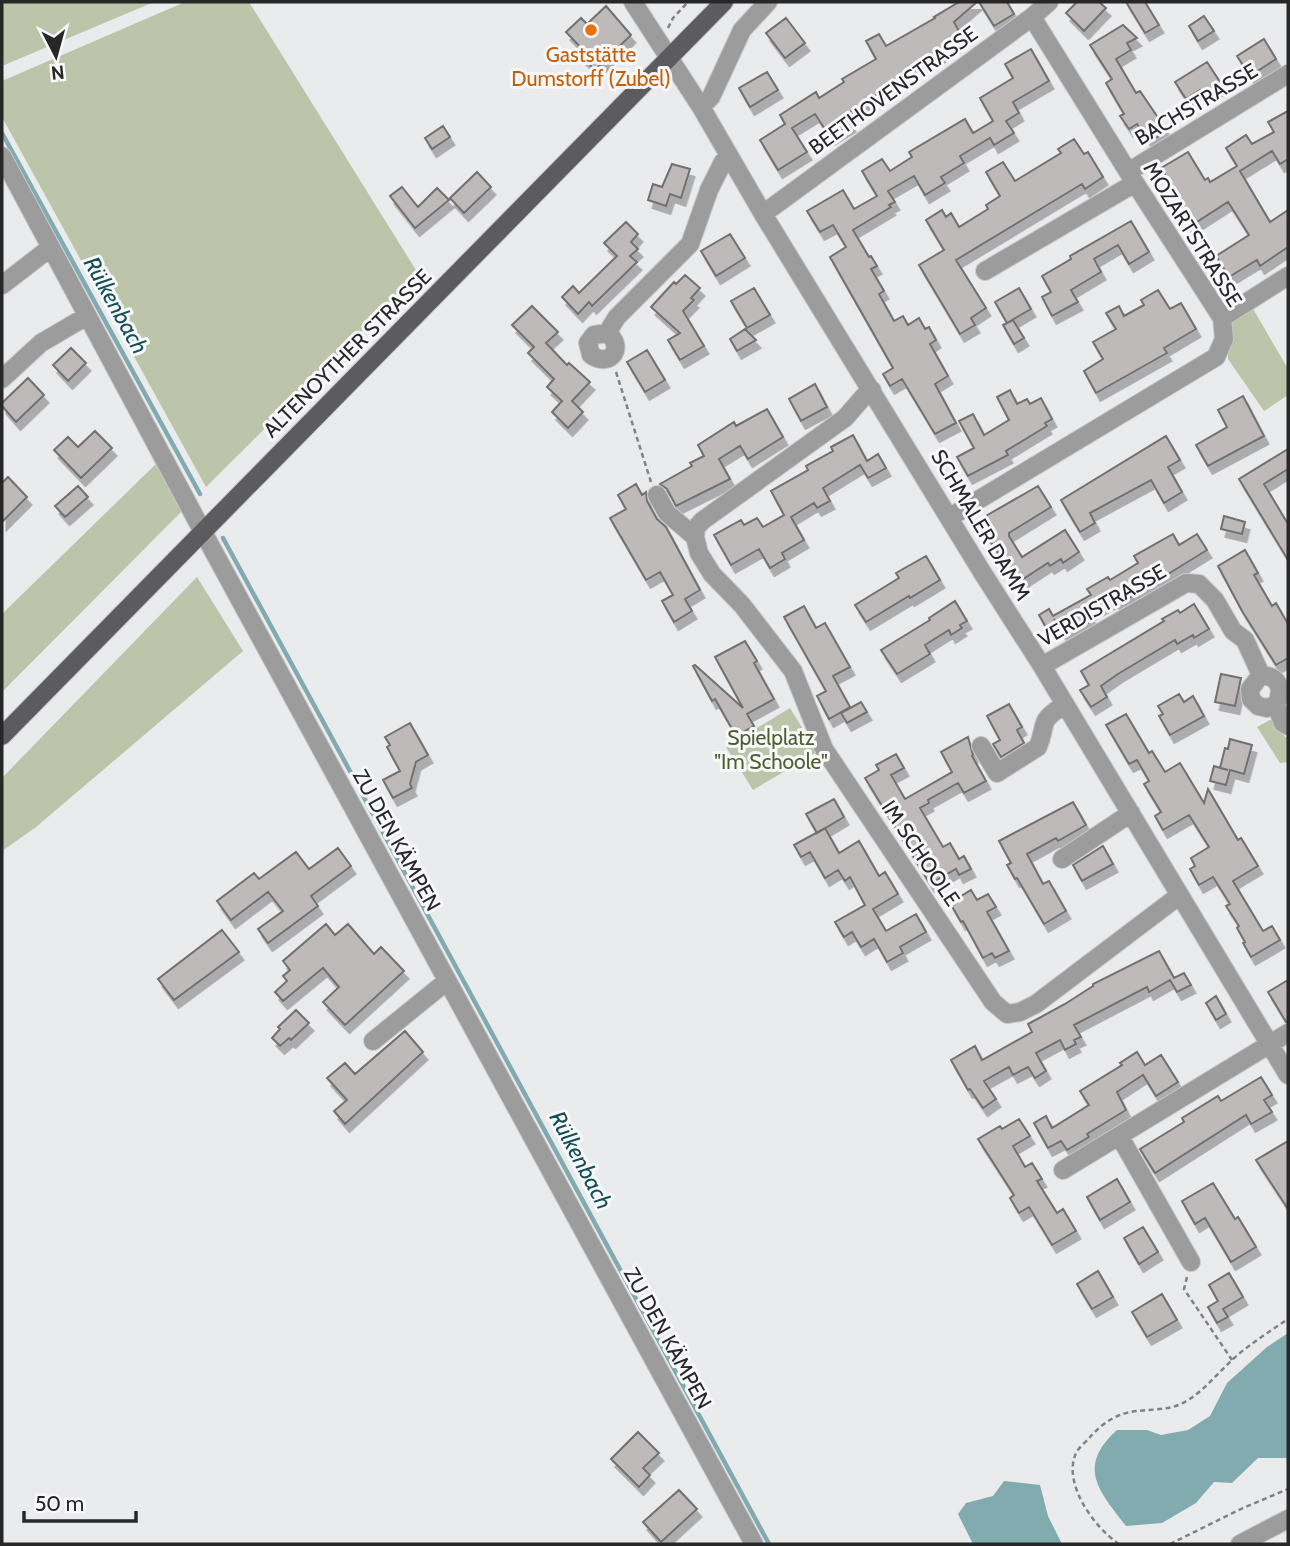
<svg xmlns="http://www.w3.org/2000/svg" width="1290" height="1546" font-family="Cabin,sans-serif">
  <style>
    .green { fill: #bcc4a9 }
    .water { fill: #82abaf }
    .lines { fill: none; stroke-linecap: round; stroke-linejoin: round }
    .stream { stroke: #82abaf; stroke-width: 4.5 }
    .building { fill: #bdbab9; stroke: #72706f; stroke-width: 2; filter: url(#shadow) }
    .minor-casing { stroke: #c7c8ca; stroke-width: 20 }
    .major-casing { stroke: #c7c8ca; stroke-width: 20 }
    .path { stroke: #828284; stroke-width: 2.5; stroke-dasharray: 5 3.5; stroke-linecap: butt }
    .minor { stroke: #9d9c9d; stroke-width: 18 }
    .major { stroke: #5c5b5d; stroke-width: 18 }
    .food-dot { fill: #e8710a; stroke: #f8f8fb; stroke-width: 2.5 }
    .labels { text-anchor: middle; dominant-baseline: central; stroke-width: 6; stroke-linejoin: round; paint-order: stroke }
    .food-label { font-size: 21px; fill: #c56008; stroke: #f8f8fb }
    .street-label { font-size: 21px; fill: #272728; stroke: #f8f8fb }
    .park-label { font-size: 21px; fill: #515e2c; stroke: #f8f8fb }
    .water-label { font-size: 23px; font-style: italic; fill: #134f54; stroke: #f8f8fb }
  </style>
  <defs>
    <filter id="shadow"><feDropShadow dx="4.5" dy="8" stdDeviation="0" flood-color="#0004"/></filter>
  </defs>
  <rect width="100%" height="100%" fill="#eaebed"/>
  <!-- green -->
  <path class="green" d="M2 2H154L2 66Z
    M185 2H249L419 275 206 487 2 117V81Z
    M1252 307 1288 369V395L1264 411 1228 359V339L1232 325 1236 315Z
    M157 463 183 510 2 692V614Z
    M197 577 243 651 36 827 2 851V778Z
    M790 708 817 752 753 790 726 747Z
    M1272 719 1285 737 1288 738V762L1280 763 1257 727Z"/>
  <!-- water -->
  <path class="water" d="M1288 1333V1458H1258L1232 1483 1214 1482 1196 1503 1162 1523 1126 1526C1099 1491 1076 1467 1117 1430H1147L1161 1435 1188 1430 1210 1416 1227 1383 1267 1347Z
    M1004 1481 1040 1485 1048 1516 1062 1544H973L958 1514 966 1503 993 1496Z"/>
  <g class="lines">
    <!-- stream -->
    <path class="stream" d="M2 133 200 494
      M223 538 351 773
      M361 792 769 1544"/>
  </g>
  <!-- building -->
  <path class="building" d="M959 2H977L954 22 961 35 952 40 955 45 845 115 851 124 830 137 815 114 792 128 807 152 778 170 760 140 785 124 780 115 816 92 819 98 844 82 842 79 876 59 866 41 879 34 886 46 935 18 934 17Z
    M979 2H1007L1014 14 994 26Z
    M1077 2H1099L1106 8 1084 31 1066 13Z
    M1126 2H1145L1159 25 1145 33Z
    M606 6 631 35 595 70 581 56 585 52 566 32 581 18 587 24Z
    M1204 16 1214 31 1198 41 1189 26Z
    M786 18 805 43 785 58 766 33Z
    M1123 25 1137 38 1127 43 1131 50 1116 59 1136 93 1140 91 1167 131 1149 142 1137 124 1129 129 1120 116 1124 114 1106 83 1112 79 1090 45Z
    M1264 39 1276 59 1250 76 1237 56Z
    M1031 49 1049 81 1013 102 1019 113 1006 121 1014 133 994 145 990 138 960 156 964 163 941 177 945 183 925 195 914 176 888 191 895 202 889 205 891 207 853 230 869 257 871 256 877 266 871 269 884 291 879 294 894 321 903 316 908 325 919 318 925 329 929 327 936 340 930 344 948 376 935 384 956 423 935 434 902 379 890 386 883 374 893 368 830 257 846 247 833 225 820 232 807 211 843 190 854 209 877 196 862 171 882 159 890 171 912 157 909 152 965 119 973 133 993 121 980 98 1013 78 1005 64Z
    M1207 62 1222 85 1204 97 1200 90 1186 99 1175 82Z
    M767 72 778 90 750 107 739 88Z
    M1288 111V159L1280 164 1272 151 1240 171 1270 222 1288 210V247L1260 266 1257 260 1229 277 1216 256 1249 235 1228 202 1189 227 1175 205 1181 201 1161 168 1188 152 1205 180 1208 178 1210 182 1237 166 1226 148 1246 135 1252 144 1274 132 1268 122Z
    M443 126 450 137 432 149 425 138Z
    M1074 139 1084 154 1088 152 1103 177 1085 189 1082 184 956 260 986 308 971 318 975 325 960 334 919 265 944 250 926 220 942 210 946 217 951 213 959 227 988 209 986 205 1000 196 986 172 1003 162 1015 181 1061 153 1058 149Z
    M672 164 690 169 681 198 670 194 666 206 648 200 653 184 662 187Z
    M477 172 491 187 464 213 450 198Z
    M402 187 418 207 437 188 449 200 415 228 390 196Z
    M1131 221 1149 252 1129 264 1118 245 1094 259 1101 272 1071 290 1078 302 1052 316 1042 297 1051 292 1042 276 1071 259 1070 256Z
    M626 222 638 234 631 242 638 249 630 256 637 262 592 306 589 302 578 314 562 297 573 286 579 293 617 256 604 243Z
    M730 234 745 258 716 276 701 251Z
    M685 275 700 288 691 298 694 300 683 311 704 346 680 360 668 340 680 333 651 307 674 282 676 284Z
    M754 288 770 315 747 328 731 301Z
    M1019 288 1031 309 1007 323 995 302Z
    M1158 290 1170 309 1181 303 1196 329 1164 348 1167 353 1096 393 1084 371 1103 359 1093 342 1116 329 1106 313 1119 306 1124 316 1144 305 1141 300Z
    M532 306 558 332 546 343 567 365 569 363 590 382 572 401 583 412 568 428 552 412 562 401 547 387 554 379 528 353 534 347 512 325Z
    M1013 320 1024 338 1014 344 1003 325Z
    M745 329 756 340 737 351 730 339Z
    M71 348 86 363 68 381 53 365Z
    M647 350 665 380 645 392 627 362Z
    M28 378 44 395 16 422 2 406V403Z
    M815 384 827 407 801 421 789 399Z
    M1010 390 1017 404 1027 399 1030 404 1041 398 1052 419 1045 423 1047 426 1006 451 1008 455 968 476 957 457 974 448 959 421 973 414 984 435 1009 420 997 397Z
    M1243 396 1264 436 1208 466 1196 445 1227 427 1218 410Z
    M767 409 783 437 748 459 740 446 719 459 730 479 676 506 667 489 660 484 692 466 690 463 704 456 698 445 734 422 736 426Z
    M95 431 112 448 81 478 54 450 68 437 78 447Z
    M853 435 867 461 878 454 886 468 868 478 860 465 823 488 830 501 817 508 814 503 791 517 804 540 782 553 785 559 770 568 759 549 731 565 714 535 741 520 744 525 757 518 763 527 784 515 771 491 808 470 806 466 833 451 831 447Z
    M1166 436 1180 460 1168 467 1182 492 1164 503 1151 480 1090 513 1095 523 1080 532 1061 500Z
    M1288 449V469L1264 484 1288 524V560L1239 479Z
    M8 477 27 497 2 522V483Z
    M636 484 642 495 646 492 647 501 657 519 666 527 700 590 685 599 692 611 674 622 662 601 673 595 660 572 646 580 610 518 626 509 618 495Z
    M78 486 88 497 65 517 55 506Z
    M1038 486 1051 507 1009 533V536L1022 557 1065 530 1079 552 1063 563 1061 559 1050 566 1048 563 1014 585 1001 564 1004 562 977 521Z
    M1224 516 1245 522 1242 534 1221 529Z
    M1173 534 1179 545 1197 534 1207 550 1118 605 1114 599 1089 613 1093 620 1064 636 1054 619 1058 626 1048 631 1039 615 1049 609 1053 616 1091 595 1087 589 1108 577 1110 580 1138 563 1134 556Z
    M1245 550 1258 573 1254 575 1272 606 1276 603 1288 624V658L1276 665 1242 611 1218 566Z
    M926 556 940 580 910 598 909 596 866 622 855 605 899 578 896 573Z
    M955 601 967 621 960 625 962 628 951 635 949 630 925 645 930 654 897 674 881 650 930 620 929 618Z
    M1194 604 1209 629 1194 638 1193 635 1177 644 1175 640 1118 674 1101 686 1107 697 1091 707 1080 690 1089 685 1081 671 1164 621 1162 619 1178 610 1180 613Z
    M804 606 816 628 825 623 850 667 833 676 850 707 829 719 817 696 826 691 784 617Z
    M745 641 757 661 754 663 774 699 747 714 754 726 736 736 715 699 712 701 693 666 695 665 743 708 715 657Z
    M1221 674 1241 678 1235 706 1215 702Z
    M1179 694 1184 702 1193 696 1204 716 1170 735 1159 716 1163 714 1158 706Z
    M861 702 867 712 847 723 841 713Z
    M1009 704 1022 727 1017 730 1024 743 1001 757 993 744 1000 740 987 716Z
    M1126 714 1149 753 1152 751 1165 772 1180 763 1204 803 1208 789 1238 840 1241 838 1258 866 1233 881 1263 931 1272 926 1280 940 1251 957 1243 943 1245 942 1237 928 1239 926 1226 906 1230 904 1213 877 1199 885 1190 869 1195 866 1191 858 1209 847 1189 815 1163 830 1155 816 1161 812 1144 784 1149 781 1137 760 1129 764 1106 725Z
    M410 723 428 755 416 762 410 784 412 788 393 798 383 780 400 771 387 747 390 745 385 737Z
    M968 737 973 755 972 756 986 781 964 793 958 783 928 800 929 803 920 808 943 847 950 843 959 859 964 856 971 869 959 875 956 869 930 884 865 778 879 770 876 765 896 754 904 768 891 775 905 799 952 772 941 752Z
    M1230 739 1252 745 1244 774 1230 770 1226 785 1210 781 1214 766 1228 770 1220 768 1225 748 1228 749Z
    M834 799 844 817 817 833 806 814Z
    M1073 802 1086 825 1058 841 1056 838 1027 854 1043 884 1049 881 1066 911 1044 924 1017 878 1015 879 1007 865 1011 863 999 841Z
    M825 828 839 853 859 841 879 876 885 872 898 894 873 909 886 931 916 914 926 932 900 947 903 953 887 962 874 939 861 947 852 932 844 937 835 922 865 905 850 877 845 881 838 870 825 878 810 852 801 857 794 845Z
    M1103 846 1113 864 1082 881 1073 865Z
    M338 848 351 866 311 896 318 906 268 943 258 929 283 911 268 892 231 920 217 901 254 873 259 879 296 852 309 869Z
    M971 890 977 900 988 894 996 907 987 912 1009 951 995 958 992 953 983 958 963 921 961 922 950 903Z
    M326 924 335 935 348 924 374 954 381 947 404 971 345 1025 323 1002 339 987 323 968 283 1001 275 992 287 981 283 976 290 970 283 961Z
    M222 930 239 952 174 1000 158 979Z
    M1159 951 1174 978 1184 973 1191 985 1177 992 1170 980 1149 992 1147 987 1074 1025 1081 1037 1074 1040 1076 1044 1065 1050 1060 1040 1036 1053 1046 1071 1035 1078 1028 1067 1013 1075 1009 1067 984 1081 996 1099 983 1108 970 1089 968 1090 951 1060 975 1046 982 1060 1032 1032 1028 1024 1065 1004 1093 986V984Z
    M1288 980V1022H1286L1268 992Z
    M1216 996 1226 1014 1216 1020 1206 1003Z
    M296 1010 309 1023 291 1040 289 1038 280 1046 272 1038 280 1029 278 1027Z
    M405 1031 423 1052 345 1124 334 1111 347 1100 327 1078 345 1063 355 1074Z
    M1137 1052 1145 1065 1161 1055 1178 1082 1156 1096 1143 1075 1117 1092 1126 1110 1087 1134 1089 1137 1067 1150 1061 1141 1048 1148 1034 1123 1046 1116 1052 1128 1089 1105 1080 1091 1122 1065 1120 1063Z
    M1261 1077 1272 1095 1264 1100 1272 1112 1251 1124 1246 1115 1155 1173 1140 1149 1184 1122 1182 1118 1218 1096 1221 1101Z
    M1019 1119 1030 1136 1013 1146 1025 1167 1032 1163 1042 1179 1037 1181 1057 1213 1063 1209 1076 1231 1052 1245 1029 1207 1019 1213 1010 1198 1014 1195 978 1139 1000 1126 1002 1129Z
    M1288 1141V1209L1256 1160Z
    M1117 1179 1130 1202 1100 1220 1087 1197Z
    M1213 1183 1235 1219 1238 1217 1256 1247 1231 1262 1205 1218 1195 1224 1182 1201Z
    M1143 1227 1158 1252 1139 1264 1124 1238Z
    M1098 1271 1113 1297 1092 1309 1077 1284Z
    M1229 1273 1243 1297 1223 1309 1228 1317 1217 1323 1208 1307 1218 1301 1209 1285Z
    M1162 1294 1177 1320 1147 1337 1132 1312Z
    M638 1432 659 1453 643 1468 650 1475 639 1487 611 1459Z
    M679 1490 697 1509 661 1542 643 1522Z"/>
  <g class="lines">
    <defs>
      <path id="minor" d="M633 2 701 107 763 214 982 572 1042 666 1288 1075
        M701 107 711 97 742 30 768 2
        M2 156 203 532 754 1544
        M1128 172 1288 74
        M763 214 1032 17 1049 2
        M985 271 1135 183
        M2 285 50 248
        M1222 318 1288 276
        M607 333 594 335 588 343 591 355C612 369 625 345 607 333L617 317 690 244 709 190 723 162 730 158
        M2 379 41 343 87 316
        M872 390 866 394 845 418 702 521 696 528 695 537 699 553 712 574 742 605 793 671 824 749 993 1002 1007 1014 1020 1012 1036 1004 1180 895
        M657 495 667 513 695 537
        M950 517 1216 357 1224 339 1222 318 1135 183 1032 17
        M1042 666 1186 583 1199 584 1215 600 1233 631 1245 640 1261 675 1250 689 1251 699 1258 706 1267 708 1276 705C1284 689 1279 676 1261 675
        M1276 705 1283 723 1288 726
        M981 746 997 773 1038 747C1048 721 1037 723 1065 704
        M1062 859 1131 813
        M373 1041 447 981
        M1120 1137 1191 1262
        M1063 1170 1288 1033
        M1240 1544 1288 1519"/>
      <path id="major" d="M2 736 724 2"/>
    </defs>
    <!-- minor casing -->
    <use href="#minor" class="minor-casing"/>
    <!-- major casing -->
    <use href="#major" class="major-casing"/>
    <!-- path -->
    <path class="path" d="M668 28 673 18 688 2
      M616 372 651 482
      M1187 1277 1184 1289 1232 1360
      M1119 1544C1095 1528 1062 1484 1076 1453 1079 1447 1086 1442 1090 1437 1098 1428 1109 1419 1120 1415 1140 1407 1164 1413 1183 1403 1203 1392 1215 1376 1232 1360 1248 1345 1269 1332 1288 1319
      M1170 1544 1243 1508 1288 1489"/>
    <!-- minor -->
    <use href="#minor" class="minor"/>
    <!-- major -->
    <use href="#major" class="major"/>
  </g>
  <!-- markers -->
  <circle class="food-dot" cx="591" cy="30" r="7"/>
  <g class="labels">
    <!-- food labels -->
    <g class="food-label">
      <text x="591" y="54">Gaststätte<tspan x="591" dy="24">Dumstorff (Zubel)</tspan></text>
    </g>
    <!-- street labels -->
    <g class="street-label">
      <text transform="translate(893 90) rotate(-36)">BEETHOVENSTRASSE</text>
      <text transform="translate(1196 104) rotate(-31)">BACHSTRASSE</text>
      <text transform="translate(1193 234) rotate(58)">MOZARTSTRASSE</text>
      <text transform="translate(347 353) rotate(-45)">ALTENOYTHER STRASSE</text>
      <text transform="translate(981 525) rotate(59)">SCHMALER DAMM</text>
      <text transform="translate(1102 605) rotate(-30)">VERDISTRASSE</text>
      <text transform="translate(397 840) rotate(61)">ZU DEN KÄMPEN</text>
      <text transform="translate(921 853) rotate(56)">IM SCHOOLE</text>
      <text transform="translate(668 1338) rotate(61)">ZU DEN KÄMPEN</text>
    </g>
    <!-- park labels -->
    <g class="park-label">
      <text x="771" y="737">Spielplatz<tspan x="771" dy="24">"Im Schoole"</tspan></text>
    </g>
    <!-- water labels -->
    <g class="water-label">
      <text transform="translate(116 305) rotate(61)">Rülkenbach</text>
      <text transform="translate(581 1160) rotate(62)">Rülkenbach</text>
    </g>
  </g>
  <!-- border -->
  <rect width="1290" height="1546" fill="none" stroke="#272728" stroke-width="7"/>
  <!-- north arrow -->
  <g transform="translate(56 56) rotate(174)" stroke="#f8f8fb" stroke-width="5" paint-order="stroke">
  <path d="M0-5L12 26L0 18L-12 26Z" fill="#272728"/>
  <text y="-10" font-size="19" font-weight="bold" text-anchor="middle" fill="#272728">N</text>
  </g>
  <!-- scale -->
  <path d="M24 1511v10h112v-10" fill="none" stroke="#272728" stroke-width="3.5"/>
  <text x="35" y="1511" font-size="21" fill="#272728" stroke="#f8f8fb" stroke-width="5" paint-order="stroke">50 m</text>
</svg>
